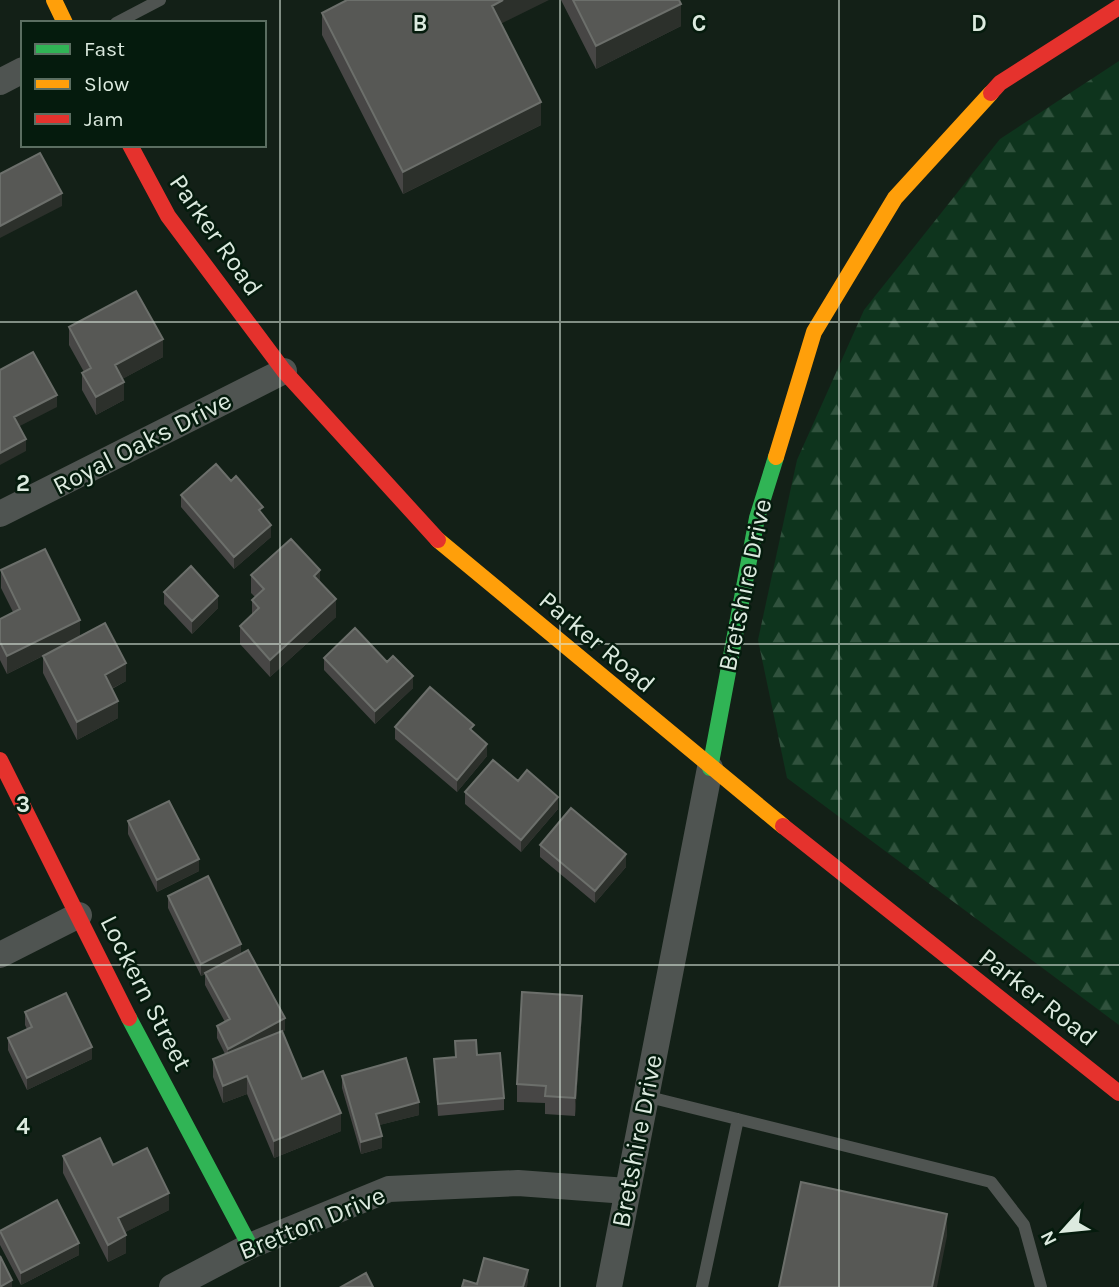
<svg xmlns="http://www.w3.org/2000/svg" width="1119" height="1287" font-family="Karla,sans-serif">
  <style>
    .forest { fill: url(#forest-firs) }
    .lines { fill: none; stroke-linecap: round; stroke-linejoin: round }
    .lane { stroke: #4f5451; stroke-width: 12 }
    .street { stroke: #4f5451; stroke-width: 26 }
    .fast { stroke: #30b455; stroke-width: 16 }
    .slow { stroke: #ff9f0a; stroke-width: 16 }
    .jam { stroke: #e5322d; stroke-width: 16 }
    .wall { fill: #474645 }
    .shaded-wall { fill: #2c302b }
    .building { fill: #575855; stroke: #6c6f6b; stroke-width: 2 }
    .grid { fill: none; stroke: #dceadf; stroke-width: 2; stroke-opacity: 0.55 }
    .labels { text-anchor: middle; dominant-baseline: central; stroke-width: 5; stroke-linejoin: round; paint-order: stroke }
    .street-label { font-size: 26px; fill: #dceadf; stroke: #051b0d }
    .grid-label { font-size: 23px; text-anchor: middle; font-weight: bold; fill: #dceadf; stroke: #051b0d; stroke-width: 5; stroke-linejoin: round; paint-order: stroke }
  </style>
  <defs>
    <pattern id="forest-firs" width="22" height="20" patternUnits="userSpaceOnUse" patternTransform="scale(1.75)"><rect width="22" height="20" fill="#0e341d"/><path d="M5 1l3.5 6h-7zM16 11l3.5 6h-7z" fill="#30523d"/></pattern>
  </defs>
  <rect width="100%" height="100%" fill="#132017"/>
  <!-- forest -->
  <path class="forest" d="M1119 61V1025L787 778 758 640 797 460 864 310 1000 139Z"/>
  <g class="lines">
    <!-- lane -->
    <path class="lane" d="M116 23 160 0
      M645 1096 991 1182 1024 1225 1041 1287
      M702 1287 738 1119"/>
    <!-- street -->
    <path class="street" d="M0 82 23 70
      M0 514 284 371
      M0 955 79 915
      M172 1287 250 1246 389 1189 518 1183 627 1191
      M609 1287 710 768"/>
    <!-- fast -->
    <path class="fast" d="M710 768 757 518 776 457
      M129 1018 250 1246"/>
    <!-- slow -->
    <path class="slow" d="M54 0 65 23
      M776 457 814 332 895 198 991 93
      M438 540 783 826"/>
    <!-- jam -->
    <path class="jam" d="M991 93 1000 83 1119 7
      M130 145 168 216 284 371 438 540
      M0 760 129 1018
      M783 826 1119 1093"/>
  </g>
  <!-- wall -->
  <path class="wall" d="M561 0H679L681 26 596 69Z
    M322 13 501 24 541 125 403 194 322 35Z
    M69 327 163 357 122 379 124 400 96 415 82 390V373L84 372 69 345Z
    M181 495 263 515 271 537 234 569 181 507Z
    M1 570 80 636 126 681 112 689 118 718 77 740 43 673V656L7 674 0 660V619L13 612 1 588Z
    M251 575 320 581 336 617 270 677 240 644V626L252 615V600L255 597 251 593Z
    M164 592 218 608 192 634 164 604Z
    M324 658 413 688 375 724 324 670Z
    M395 727 487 756 457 792 395 739Z
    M518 781 558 809 521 852 465 804V792Z
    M128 821 199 871 157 892 128 834Z
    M540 845 626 867 595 903 540 857Z
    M168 896 241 954 285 1030 282 1032 302 1079 341 1131 274 1158 247 1094 223 1103 213 1077V1059L225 1054 217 1038V1026L225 1022 205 985V974L201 976 168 908Z
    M25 1012 92 1059 27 1090 8 1050V1038L27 1029 25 1025Z
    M582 1013 575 1116 545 1114V1103L517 1102V1084Z
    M455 1041 477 1055 504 1098V1110L438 1116 434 1059 455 1057Z
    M342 1076 419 1115 379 1125 382 1148 361 1154 342 1088Z
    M63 1156 113 1165 169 1210 125 1232 126 1253 108 1262 63 1173Z
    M0 1231 79 1255 21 1285 0 1245Z"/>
  <!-- shaded-wall -->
  <path class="shaded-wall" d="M503 0H549L492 28V6Z
    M681 4V26L596 69V46Z
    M541 102V125L403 194V172Z
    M62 193V206L0 238V226Z
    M163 339V357L115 383V365Z
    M124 382V400L96 415V397Z
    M57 395V407L14 429V417Z
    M26 439V451L0 465V453Z
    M271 525V537L234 569V557Z
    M320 570V588L314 576Z
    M218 596V608L192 634V621Z
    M336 599V617L270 677V660Z
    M80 620V637L7 674V656Z
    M126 663V681L105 692V675Z
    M413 676V688L375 724V711Z
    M118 701V718L77 740V722Z
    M487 744V756L457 792V780Z
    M558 797V809L521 852V840Z
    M626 854V867L595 903V891Z
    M199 859V871L157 892V880Z
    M241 944V956L201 976V964Z
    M582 996V1013L575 1116V1098Z
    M285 1018V1030L228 1061V1049Z
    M92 1047V1059L27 1090V1078Z
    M247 1076V1094L223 1103V1086Z
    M419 1102V1115L376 1126V1114Z
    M341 1113V1131L274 1158V1141Z
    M382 1136V1148L361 1154V1142Z
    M169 1193V1210L118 1236V1218Z
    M947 1214V1236L937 1287H932Z
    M126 1235V1253L108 1262V1245Z
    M79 1243V1255L21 1285V1273Z
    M528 1270V1282L527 1287H523Z
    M12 1280V1287H0Z"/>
  <!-- building -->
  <path class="building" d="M347 0H503L492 6 541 102 403 172 322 13Z
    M573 0H679L681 4 596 46Z
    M40 153 62 193 0 226V174Z
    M136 291 163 339 115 365 124 382 96 397 82 373 91 368 69 327Z
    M33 352 57 395 14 417 26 439 0 453V370Z
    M216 464 231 481 236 476 263 507 259 510 271 525 234 557 181 495Z
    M291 539 320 570 314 576 336 599 270 660 240 626 259 608 252 600 264 589 251 575Z
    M45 549 80 620 7 656 0 642V619L20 609 1 570Z
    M191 566 218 596 192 621 164 592Z
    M105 623 126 663 105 675 118 701 77 722 43 656Z
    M355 628 387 662 393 656 413 676 375 711 324 658Z
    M430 687 474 725 470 729 487 744 457 780 395 727Z
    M493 760 518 781 527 770 558 797 521 840 465 792Z
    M169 801 199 859 157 880 128 821Z
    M571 808 626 854 595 891 540 845Z
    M208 876 241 944 201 964 168 896Z
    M248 950 285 1018 228 1049 217 1026 230 1019 205 973Z
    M522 992 582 996 575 1098 545 1096 546 1086 517 1084Z
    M66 993 92 1047 27 1078 8 1038 32 1027 25 1012Z
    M282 1031 302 1079 323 1071 341 1113 274 1141 247 1076 223 1086 213 1059Z
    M476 1040 477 1055 500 1053 504 1098 438 1104 434 1059 456 1057 455 1041Z
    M406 1058 419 1102 376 1114 382 1136 361 1142 342 1076Z
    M100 1138 113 1165 147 1148 169 1193 118 1218 126 1235 108 1245 63 1156Z
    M801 1182 947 1214 932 1287H779Z
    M57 1200 79 1243 21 1273 0 1231Z
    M0 1256 12 1280 0 1287Z
    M484 1258 528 1270 523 1287H462L464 1280 477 1284Z
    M366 1273 373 1287H341Z"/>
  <!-- grid -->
  <path class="grid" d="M280 0V1287M560 0V1287M839 0V1287M0 322H1119M0 644H1119M0 965H1119"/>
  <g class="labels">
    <!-- street labels -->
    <g class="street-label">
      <text transform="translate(216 235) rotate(55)">Parker Road</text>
      <text transform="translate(142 443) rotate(-27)">Royal Oaks Drive</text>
      <text transform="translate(745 585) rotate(-78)">Bretshire Drive</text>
      <text transform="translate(597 642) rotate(40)">Parker Road</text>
      <text transform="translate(146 993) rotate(63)">Lockern Street</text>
      <text transform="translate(1038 997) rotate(38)">Parker Road</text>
      <text transform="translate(637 1141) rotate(-79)">Bretshire Drive</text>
      <text transform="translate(312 1223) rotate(-22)">Bretton Drive</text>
    </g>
  </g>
  <g class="grid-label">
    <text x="420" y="31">B</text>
    <text x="699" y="31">C</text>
    <text x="979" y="31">D</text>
    <text x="23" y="491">2</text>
    <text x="23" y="812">3</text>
    <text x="23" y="1134">4</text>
  </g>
  <!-- legend -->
  <rect x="21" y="21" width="245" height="126" fill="#051b0d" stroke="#5b6e61" stroke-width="2"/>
  <rect x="35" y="44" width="35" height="10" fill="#30b455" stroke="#5b6e61" stroke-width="2"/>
  <text x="84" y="56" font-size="21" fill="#dceadf">Fast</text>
  <rect x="35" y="79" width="35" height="10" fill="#ff9f0a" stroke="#5b6e61" stroke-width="2"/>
  <text x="84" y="91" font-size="21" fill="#dceadf">Slow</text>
  <rect x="35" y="114" width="35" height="10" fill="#e5322d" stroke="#5b6e61" stroke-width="2"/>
  <text x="84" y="126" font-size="21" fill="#dceadf">Jam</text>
  <!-- north arrow -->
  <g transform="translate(1063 1231) rotate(243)" stroke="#051b0d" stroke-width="5" paint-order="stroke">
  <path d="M0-5L12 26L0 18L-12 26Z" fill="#dceadf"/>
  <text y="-10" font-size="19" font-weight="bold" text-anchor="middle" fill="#dceadf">N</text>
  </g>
</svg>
